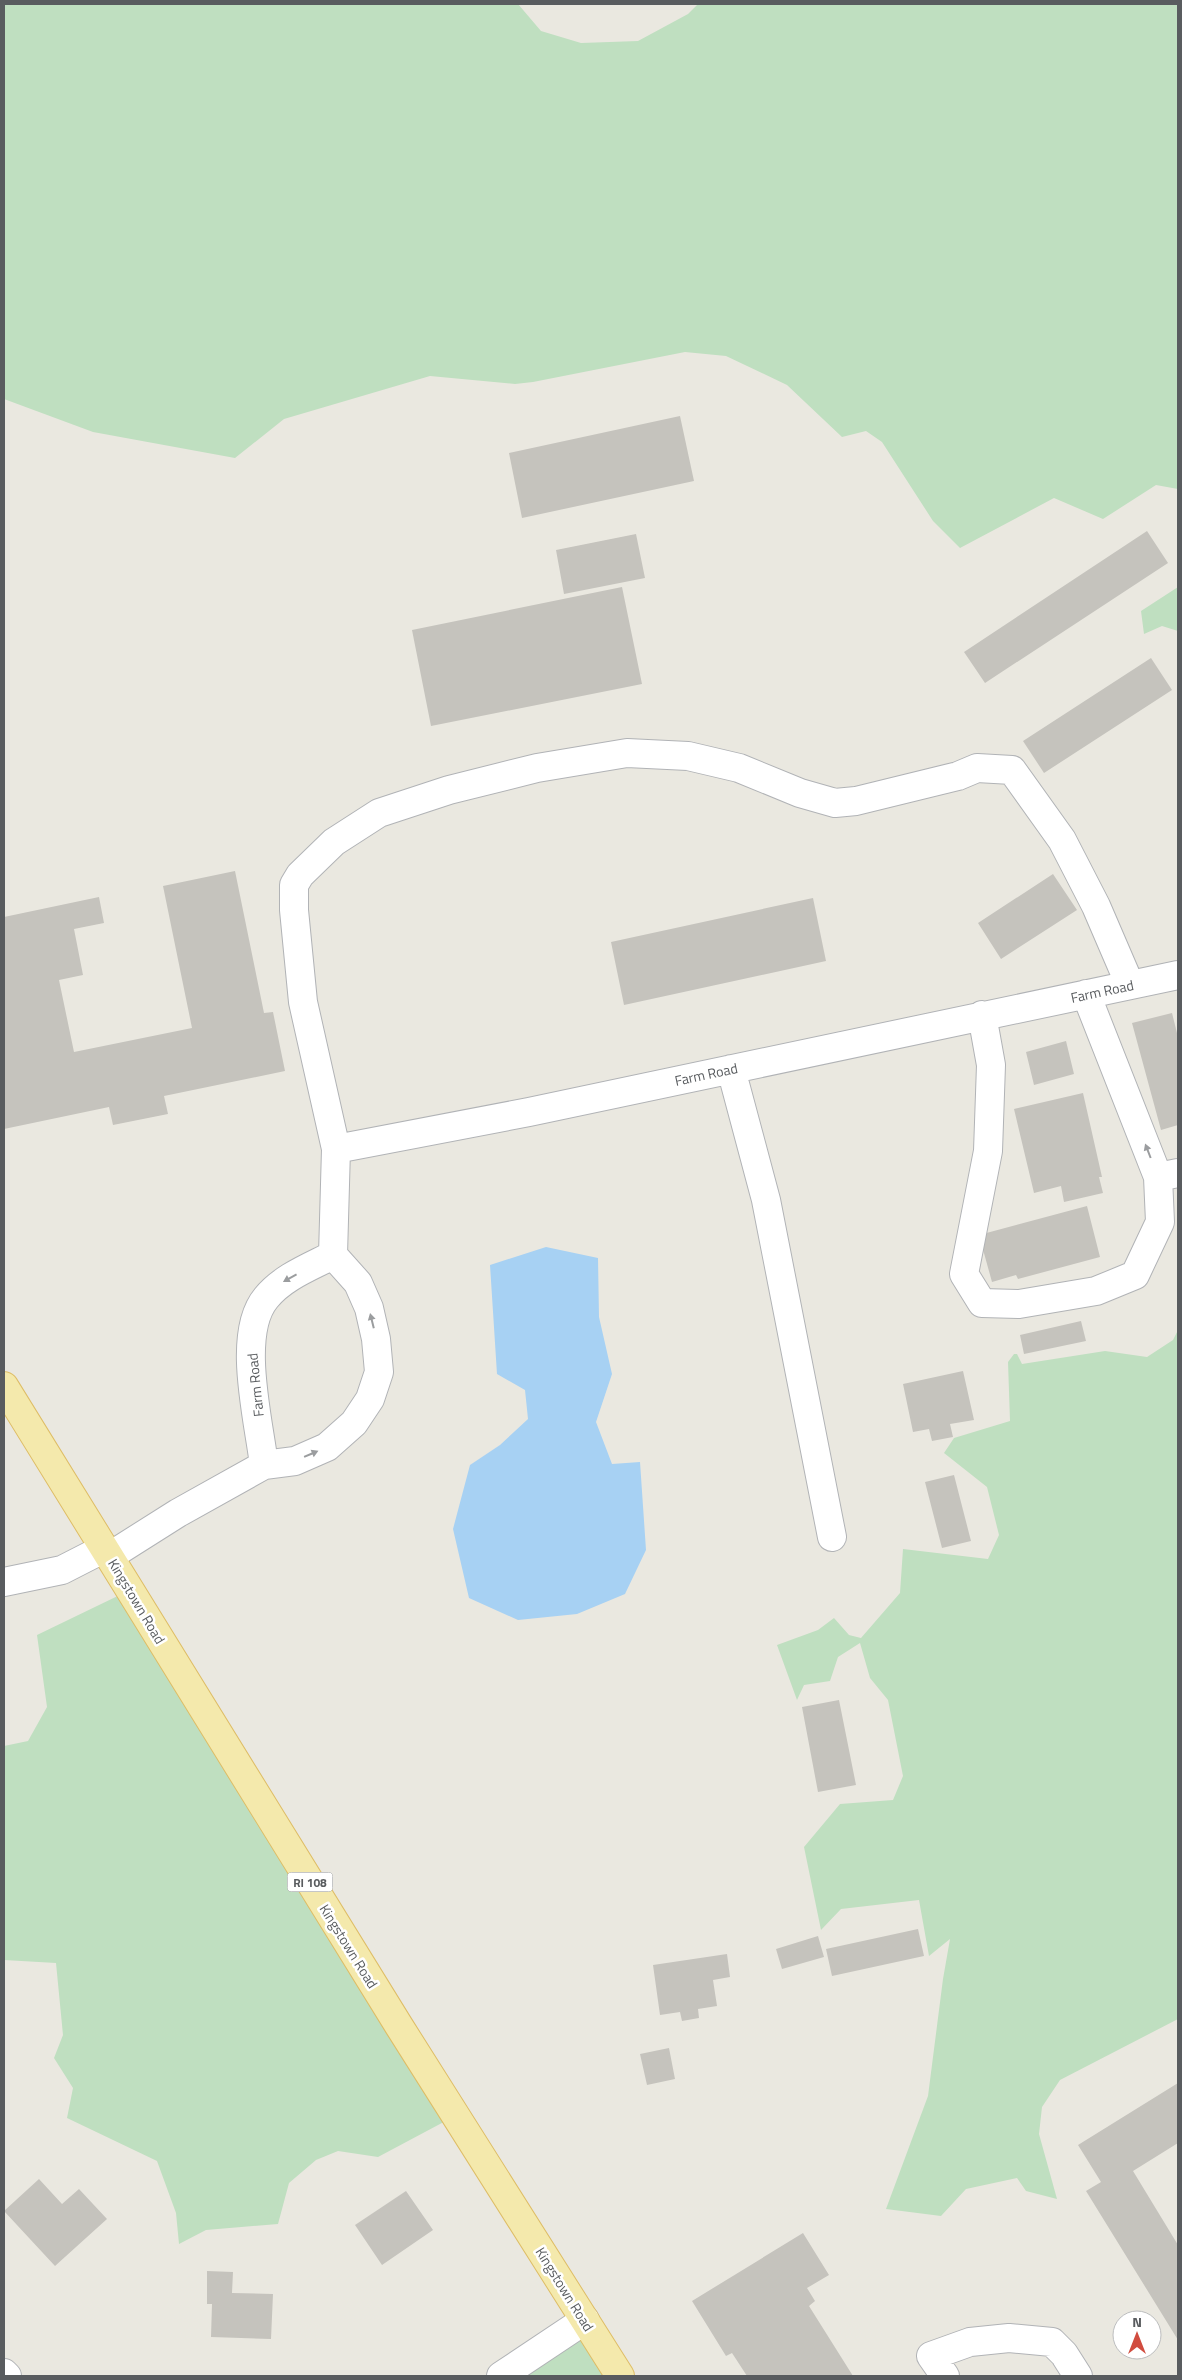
<svg xmlns="http://www.w3.org/2000/svg" width="1182" height="2380" font-family="'Titillium Web',sans-serif">
  <style>
    .green { fill: #bfdfc0 }
    .water { fill: #a7d1f3 }
    .building { fill: #c5c3bd }
    .lines { fill: none; stroke-linecap: round; stroke-linejoin: round }
    .minor-casing { stroke: #b1b3b6; stroke-width: 30 }
    .major-casing { stroke: #debd66; stroke-width: 30 }
    .minor { stroke: #fff; stroke-width: 28 }
    .major { stroke: #f4e9ac; stroke-width: 28 }
    .oneway { fill: #9b9d9f }
    .labels { text-anchor: middle; dominant-baseline: central; stroke-width: 5; stroke-linejoin: round; paint-order: stroke }
    .shield { fill: #fff; stroke: #8b8d8f; stroke-width: 1 }
    .shield-label { font-size: 12px; font-weight: bold; fill: #595c5f }
    .street-label { font-size: 14px; fill: #595c5f; stroke: #fff }
  </style>
  <rect width="100%" height="100%" fill="#eae8e0"/>
  <!-- green -->
  <path class="green" d="M4 4H518L541 31 581 43 638 41 688 14 698 4H1178V489L1156 485 1103 519 1054 498 960 548 933 521 882 442 866 431 842 437 787 385 726 356 685 352 533 382 515 384 430 376 284 419 235 458 93 432 4 399Z
    M1178 587V631L1162 626 1144 634 1141 611Z
    M1178 1330V2019L1060 2080 1042 2107 1039 2134 1057 2199 1026 2191 1017 2178 966 2189 941 2216 886 2209 928 2096 943 1979 950 1939 929 1956 919 1900 841 1909 821 1930 804 1847 840 1804 893 1800 903 1776 888 1700 870 1678 860 1643 838 1657 830 1681 804 1685 797 1700 777 1645 818 1630 834 1618 849 1635 861 1638 900 1593 903 1549 988 1559 999 1535 987 1487 944 1453 954 1438 1010 1421 1008 1362 1014 1354H1017L1022 1364 1105 1351 1147 1357 1173 1340Z
    M128 1591 455 2116 378 2157 338 2151 316 2160 289 2183 278 2224 206 2230 179 2244 176 2213 157 2161 67 2118 73 2088 54 2058 63 2035 56 1963 4 1960V1746L28 1741 47 1707 37 1635Z
    M571 2328 626 2376H497Z"/>
  <!-- water -->
  <path class="water" d="M546 1247 598 1258 599 1317 612 1374 596 1422 612 1464 640 1462 646 1550 625 1594 577 1614 518 1620 469 1598 453 1529 470 1465 500 1445 528 1419 525 1390 497 1374 490 1265Z"/>
  <!-- building -->
  <path class="building" d="M680 416 694 481 522 518 509 453Z
    M1147 531 1168 563 985 683 964 652Z
    M636 534 645 578 564 594 556 550Z
    M622 587 642 684 431 726 412 630Z
    M1151 658 1172 690 1044 773 1023 741Z
    M235 871 264 1013 273 1012 285 1071 164 1096 168 1114 113 1125 109 1107 4 1129V917L99 897 104 923 74 929 83 975 59 980 74 1052 192 1028 163 886Z
    M1053 874 1077 910 1001 959 978 923Z
    M813 898 826 961 624 1005 611 942Z
    M1172 1013 1178 1037V1125L1161 1130 1132 1023Z
    M1066 1041 1074 1074 1034 1085 1026 1052Z
    M1083 1093 1102 1177H1099L1103 1193 1064 1202 1061 1186 1034 1193 1014 1109Z
    M1087 1206 1100 1257 1018 1279 1016 1275 992 1282 979 1235Z
    M1081 1321 1086 1341 1024 1354 1020 1335Z
    M963 1371 974 1420 950 1424 953 1437 932 1441 929 1429 913 1432 903 1384Z
    M954 1475 971 1541 942 1548 925 1482Z
    M839 1700 856 1785 818 1792 802 1707Z
    M918 1929 924 1956 832 1976 826 1949Z
    M818 1936 824 1957 782 1969 776 1949Z
    M727 1954 730 1977 713 1980 717 2006 698 2009 699 2018 682 2021 680 2012 660 2015 653 1965Z
    M669 2048 675 2079 647 2085 640 2054Z
    M1178 2083V2143L1133 2171 1178 2245V2340L1086 2191 1101 2182 1078 2145Z
    M39 2179 62 2204 79 2189 107 2219 55 2266 4 2211Z
    M406 2191 433 2230 382 2265 355 2225Z
    M803 2233 829 2275 807 2288 815 2301 809 2306 853 2376H747L732 2353 726 2356 692 2301Z
    M207 2271 233 2272 232 2293 273 2294 271 2339 211 2337 212 2304H207Z"/>
  <g class="lines">
    <defs>
      <path id="minor" d="M1086 994 1158 1177 1178 1173
        M982 1015 991 1065 988 1151 964 1274 982 1303 1019 1304 1096 1291 1135 1275 1160 1222 1158 1177
        M731 1069 766 1200 832 1537
        M336 1149 303 1002 294 910V885L300 875 334 842 379 813 449 790 537 768 627 753 688 756 739 768 800 793 835 803 856 801 958 776 977 768 1012 770 1062 840 1096 906 1130 985
        M264 1465C259 1421 236 1334 266 1298 283 1277 310 1267 333 1255
        M110 1556 178 1513 264 1465 295 1461 327 1447 354 1423 370 1399 379 1372 376 1339 369 1308 358 1283 333 1255 336 1149 529 1112 1178 975
        M4 1582 62 1570 105 1548
        M4 2373 7 2376
        M501 2376 585 2320
        M945 2376 931 2356 970 2342 1009 2338 1052 2342 1064 2354 1078 2376"/>
      <path id="major" d="M4 1386 399 2026 620 2376"/>
    </defs>
    <!-- minor casing -->
    <use href="#minor" class="minor-casing"/>
    <!-- major casing -->
    <use href="#major" class="major-casing"/>
    <!-- minor -->
    <use href="#minor" class="minor"/>
    <!-- major -->
    <use href="#major" class="major"/>
  </g>
  <!-- one-way arrows -->
  <defs><path id="oneway-solid" d="M-6-.8H1V-3.2L6.5 0L1 3.2V.8H-6Z" transform="scale(1.25)"/></defs>
  <g class="oneway">
    <use href="#oneway-solid" transform="translate(1148 1151) rotate(-111)"/>
    <use href="#oneway-solid" transform="translate(290 1278) rotate(151)"/>
    <use href="#oneway-solid" transform="translate(372 1321) rotate(-104)"/>
    <use href="#oneway-solid" transform="translate(311 1454) rotate(-23)"/>
  </g>
  <g class="labels">
    <!-- shield labels -->
    <rect class="shield" x="287.5" y="1872.5" width="45" height="19" rx="4"/>
    <g class="shield-label">
      <text x="310" y="1882">RI 108</text>
    </g>
    <!-- street labels -->
    <g class="street-label">
      <text transform="translate(1102 991) rotate(-12)">Farm Road</text>
      <text transform="translate(706 1074) rotate(-12)">Farm Road</text>
      <text transform="translate(255 1385) rotate(-96)">Farm Road</text>
      <text transform="translate(137 1601) rotate(59)">Kingstown Road</text>
      <text transform="translate(349 1946) rotate(58)">Kingstown Road</text>
      <text transform="translate(565 2289) rotate(58)">Kingstown Road</text>
    </g>
  </g>
  <!-- border -->
  <rect width="1182" height="2380" fill="none" stroke="#595c5f" stroke-width="10"/>
  <!-- north arrow -->
  <g transform="translate(1137 2335)"><circle r="24" fill="#ffffff" stroke="#bdbebf"/>
  <path d="M0-4L9 19L0 12L-9 19Z" fill="#d14c3f"/>
  <text y="-8" font-size="14" font-weight="bold" text-anchor="middle" fill="#595c5f">N</text>
  </g>
</svg>
